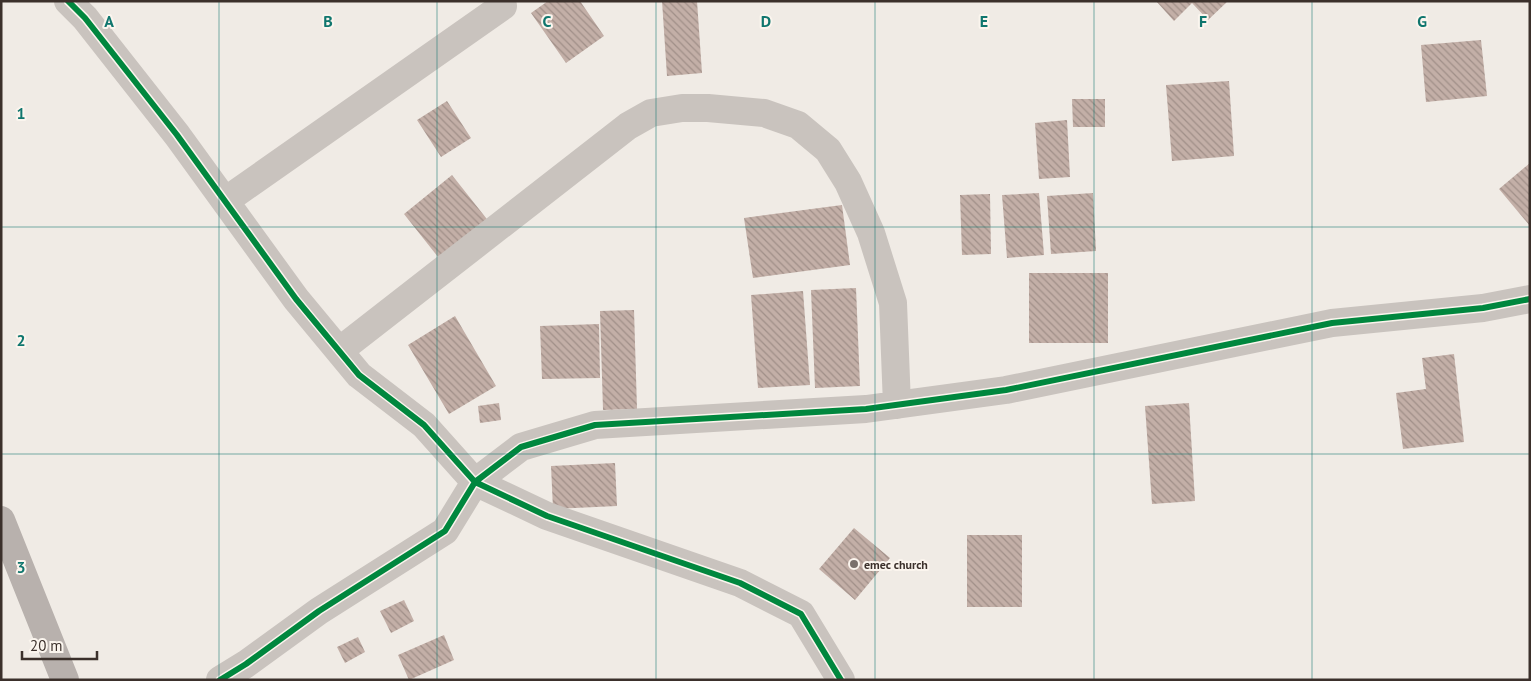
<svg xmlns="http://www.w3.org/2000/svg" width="1531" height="681" font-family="'PT Sans',sans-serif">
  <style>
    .building { fill: url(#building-back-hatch) }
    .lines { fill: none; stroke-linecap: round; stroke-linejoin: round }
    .minor { stroke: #c9c3be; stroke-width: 28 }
    .major { stroke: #b8b1ad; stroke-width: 28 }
    .cycleway-casing { stroke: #fbf5ee; stroke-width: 9 }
    .cycleway { stroke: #00873e; stroke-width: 6 }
    .grid { fill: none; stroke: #0f766e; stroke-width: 1; stroke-opacity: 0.55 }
    .poi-dot { fill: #7a716c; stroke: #fbf5ee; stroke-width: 2 }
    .labels { text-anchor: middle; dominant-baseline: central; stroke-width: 4; stroke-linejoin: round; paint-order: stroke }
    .poi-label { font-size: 12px; font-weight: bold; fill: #3b302b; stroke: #fbf5ee; text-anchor: start }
    .grid-label { font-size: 16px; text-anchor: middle; font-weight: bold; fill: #0f766e; stroke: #fbf5ee; stroke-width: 4; stroke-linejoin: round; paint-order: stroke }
  </style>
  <defs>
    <pattern id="building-back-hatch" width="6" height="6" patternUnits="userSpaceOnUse" patternTransform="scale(1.25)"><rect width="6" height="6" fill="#c3afa7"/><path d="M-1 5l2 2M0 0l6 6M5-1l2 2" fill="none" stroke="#a08f88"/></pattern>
  </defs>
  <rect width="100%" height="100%" fill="#f0ebe5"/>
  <!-- building -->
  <path class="building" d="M548 1H580L604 36 566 63 531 13Z
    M662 1H697L702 73 667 76Z
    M1156 1H1228L1208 20 1192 3 1174 21Z
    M1481 40 1487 96 1426 102 1421 45Z
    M1229 81 1234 156 1172 161 1166 85Z
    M1072 99H1105V127H1073Z
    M447 101 471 138 441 157 417 120Z
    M1067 120 1070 177 1039 179 1035 123Z
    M1530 163V226L1499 189Z
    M452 175 490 223 442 262 404 214Z
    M1039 193 1044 255 1007 258 1002 195Z
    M1093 193 1096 251 1051 254 1047 196Z
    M990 194 991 254 962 255 960 195Z
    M842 205 850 265 753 278 744 218Z
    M1029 273H1108V343H1029Z
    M856 288 860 386 815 388 811 290Z
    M803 291 810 385 758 388 751 295Z
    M634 310 637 409 603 410 600 311Z
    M455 316 496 386 449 414 408 345Z
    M599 324 600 378 542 379 540 326Z
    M1454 354 1464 442 1403 449 1396 393 1426 389 1422 358Z
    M499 403 501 420 480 423 478 406Z
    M1189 403 1195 501 1152 504 1145 406Z
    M615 463 617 506 553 509 551 466Z
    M854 528 890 558 855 600 819 569Z
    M967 535H1022V607H967Z
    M404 600 414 621 391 633 380 611Z
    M444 635 454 660 409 680 398 655Z
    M358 637 365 652 345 663 337 647Z"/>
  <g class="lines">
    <!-- minor -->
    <path class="minor" d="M68 1 85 18 177 135 296 299 359 375 424 425 475 482 547 516 740 583 801 614 841 680
      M225 201 503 6
      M339 351 628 126 651 113 682 108H708L764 113 798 125 828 150 848 182 871 233 893 303 897 405
      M220 680 246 664 319 611 445 531 475 482 521 447 595 425 866 409 1006 390 1332 323 1483 308 1530 299"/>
    <!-- major -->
    <path class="major" d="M1 520 65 680"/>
    <defs>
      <path id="cycleway" d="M68 1 85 18 177 135 296 299 359 375 424 425 475 482 547 516 740 583 801 614 841 680
        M220 680 246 664 319 611 445 531 475 482 521 447 595 425 866 409 1006 390 1332 323 1483 308 1530 299"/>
    </defs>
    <!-- cycleway casing -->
    <use href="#cycleway" class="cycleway-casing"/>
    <!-- cycleway -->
    <use href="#cycleway" class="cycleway"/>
  </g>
  <!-- grid -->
  <path class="grid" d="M219 1V680M437 1V680M656 1V680M875 1V680M1094 1V680M1312 1V680M1 227H1530M1 454H1530"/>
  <!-- markers -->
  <circle class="poi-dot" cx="854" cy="564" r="5"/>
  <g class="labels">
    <!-- poi labels -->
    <g class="poi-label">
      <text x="864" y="564">emec church</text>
    </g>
  </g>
  <g class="grid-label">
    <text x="109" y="27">A</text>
    <text x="328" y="27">B</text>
    <text x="547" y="27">C</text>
    <text x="766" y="27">D</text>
    <text x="984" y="27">E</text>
    <text x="1203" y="27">F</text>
    <text x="1422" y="27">G</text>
    <text x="21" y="119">1</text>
    <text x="21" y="346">2</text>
    <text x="21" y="573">3</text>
  </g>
  <!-- border -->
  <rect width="1531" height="681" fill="none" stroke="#3b302b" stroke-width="5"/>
  <!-- scale -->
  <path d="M22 651v8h75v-8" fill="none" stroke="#3b302b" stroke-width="2.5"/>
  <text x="30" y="651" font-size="15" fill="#3b302b" stroke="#fbf5ee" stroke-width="4" paint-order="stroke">20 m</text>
</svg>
